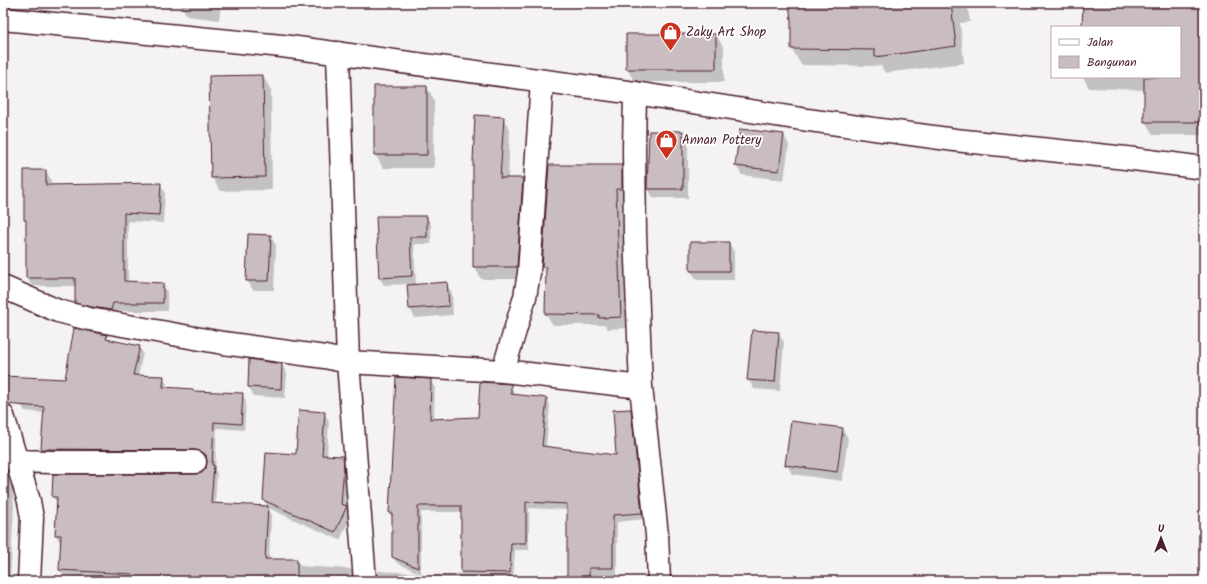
<svg xmlns="http://www.w3.org/2000/svg" width="1207" height="584" font-family="Kalam,sans-serif">
  <style>
    .shadow { fill: #0003 }
    .building { fill: #cabdc1; stroke: #4a1f2b }
    .lines { fill: none; stroke-linecap: round; stroke-linejoin: round }
    .street-casing { stroke: #4a1f2b; stroke-width: 25 }
    .secondary-casing { stroke: #4a1f2b; stroke-width: 25 }
    .street { stroke: #fff; stroke-width: 22 }
    .secondary { stroke: #fff; stroke-width: 22 }
    .labels { text-anchor: middle; dominant-baseline: central; stroke-width: 3.5; stroke-linejoin: round; paint-order: stroke }
    .poi-label { font-size: 13px; fill: #4a1f2b; stroke: #fff; text-anchor: start }
  </style>
  <rect width="100%" height="100%" fill="#f4f2f2"/>
  <filter id="ink" filterUnits="userSpaceOnUse"><feTurbulence type="fractalNoise" baseFrequency=".025" numOctaves="2"/><feDisplacementMap in="SourceGraphic" scale="8" xChannelSelector="R" yChannelSelector="G"/><feConvolveMatrix kernelMatrix="1 2 1 2 8 2 1 2 1" color-interpolation-filters="sRGB"/></filter>
  <g filter="url(#ink)">
    <!-- shadow -->
    <path class="shadow" d="M180 3H221L219 20 187 16Z
      M790 3H967L970 22 960 23 964 63 885 73 881 66 801 65 792 49V20Z
      M1084 3H1204V135H1153L1145 121V90L1089 88 1083 77H1180V27H1083Z
      M627 35H716L724 48V82H635L627 69Z
      M263 76 271 90 272 190 220 191 212 177Z
      M427 87 434 100V168H383L375 154Z
      M503 118 510 130 508 179H522L530 192 524 279H481L474 266Z
      M683 132 688 141V198H653L648 188Z
      M784 135 789 145 784 180 742 175 736 166Z
      M621 166 627 177 628 200H622L627 328 607 329 605 325H553L546 314 547 273 543 267Z
      M46 171 51 180V186L160 184 165 192 163 223 128 221V283L163 284 167 292V311H117L116 318 81 311 76 302V286H32L27 278V223L25 220Z
      M377 217H427L431 225V244H414L416 285 446 283 452 293 453 315 415 318 410 309 408 284 384 285 380 278Z
      M270 236 276 245 274 290H253L247 280Z
      M729 243 734 252V280H697L691 271Z
      M778 333 784 342 780 391 754 389 748 379Z
      M106 336 109 340 139 347 143 353 138 376 163 377 167 384V388L193 390V392L242 394 246 401 244 430 217 428 215 470 217 473 215 504 268 508 264 500 297 455 324 413 329 421 327 457H342L347 466 346 507 351 516 340 540 268 508 271 514 269 560H297L300 566 351 569 355 576V581H92V578L64 576 60 570 61 541H59L56 535 57 503 53 497 195 476 201 474 206 469 208 459 199 456 46 455 42 449 45 413 25 411 21 405 66 380Z
      M250 360 282 365 287 374 285 398 254 396 249 387Z
      M397 378 431 380 435 387 434 419 479 418 510 385 514 392V395L546 399 550 405 546 447 617 457 630 410 634 417 645 519 617 522V581H568V510L529 508V550H515L513 581H377L378 571 417 573 419 576 436 575 455 576V574L462 573V512H421V574L397 563 393 557V519L390 513Z
      M842 429 848 438 842 481 792 474 787 465Z
      M3 454 12 482 14 506 10 581H3Z"/>
    <!-- building -->
    <path class="building" d="M789 3H951L956 46 875 57V50L791 49V20Z
      M1083 3H1204V122H1144V77H1180V27H1082Z
      M626 34H716V69H626Z
      M263 75 265 177 211 178 209 76Z
      M374 86H427V155H374Z
      M475 115 504 117 500 178H523L517 267H473V162Z
      M740 129 784 134 779 171 735 166Z
      M649 131H683V189H647Z
      M549 165H622V189H616L621 317 599 318V315L545 314 546 267H542Z
      M24 170H46V185L161 183 159 215 124 213V281L163 283V303H113L111 310 92 307 75 303V278H26V220H24Z
      M376 216H427V237H410L412 276 379 278Z
      M248 234 271 235 269 281H246Z
      M690 242H729V271H690Z
      M447 282 449 306 409 309 407 285Z
      M74 328 107 335 106 339 140 346 133 375 164 376 163 387 193 389V391L243 393 241 424 214 422 212 465H214L211 503 268 506 265 559H297V581H131L132 574 59 570 61 535H55L57 497H52L53 474H195L202 473 206 468 207 462 206 455 201 451 195 450 41 449 44 407 3 404V376L65 379Z
      M752 330 779 332 775 382 747 380Z
      M249 359 282 364 281 389 248 387Z
      M396 377 431 379 430 419 478 417 480 382 511 384V394L547 398 542 446 616 455 613 410 631 409 642 513 613 515V568H589V581H567V504L526 502V543H511L510 573 461 572V506H418V568L392 557V513H389Z
      M299 410 325 412 322 455 343 456 344 466 341 504 347 506 335 532 263 500 266 452 296 454Z
      M791 421 843 428 837 472 785 465Z"/>
    <g class="lines">
      <defs>
        <path id="street" d="M338 53 348 362 365 581
          M635 93 634 150 635 234 641 387 657 535 659 581
          M3 287 58 311 89 319 223 343 325 357 348 362 503 371 641 387
          M503 371 525 297 529 273 542 81
          M3 416 29 501 32 518 29 581
          M16 461 51 462H195"/>
        <path id="secondary" d="M3 19 282 46 635 93 808 120 955 140 1126 158 1204 168"/>
      </defs>
      <!-- street casing -->
      <use href="#street" class="street-casing"/>
      <!-- secondary casing -->
      <use href="#secondary" class="secondary-casing"/>
      <!-- street -->
      <use href="#street" class="street"/>
      <!-- secondary -->
      <use href="#secondary" class="secondary"/>
    </g>
  </g>
  <!-- icons -->
  <defs>
    <symbol id="shop-pin" viewBox="-11 -11 22 30"><path d="M0 17L-7.5 6A9.5 9.5 0 1 1 7.5 6Z" fill="#c8321e" stroke="#fff"/><path d="M-5-2.5h2.3a2.7 3.5 0 0 1 5.4 0H5L5.5 6h-11ZM-1.5-2.5h3a1.5 2.3 0 0 0-3 0Z" fill="#fff"/></symbol>
  </defs>
  <g fill-rule="evenodd">
    <use href="#shop-pin" x="658" y="20" width="25" height="34"/>
    <use href="#shop-pin" x="654" y="128" width="25" height="34"/>
  </g>
  <g class="labels">
    <!-- poi labels -->
    <g class="poi-label">
      <text x="686" y="32">Zaky Art Shop</text>
      <text x="682" y="140">Annan Pottery</text>
    </g>
  </g>
  <!-- margin -->
  <rect width="1207" height="584" fill="none" stroke="#fff" stroke-width="16"/>
  <rect x="8" y="8" width="1191" height="568" fill="none" stroke="#4a1f2b" stroke-width="1.5" filter="url(#ink)"/>
  <!-- legend -->
  <rect x="1051" y="26" width="130" height="52" fill="#ffffff" stroke="#b7a5aa"/>
  <rect x="1059" y="39" width="20" height="6" fill="#ffffff" stroke="#b7a5aa"/>
  <text x="1087" y="46" font-size="12" fill="#4a1f2b">Jalan</text>
  <rect x="1059" y="56" width="20" height="12" fill="#cabdc1" stroke="#b7a5aa"/>
  <text x="1087" y="66" font-size="12" fill="#4a1f2b">Bangunan</text>
  <!-- north arrow -->
  <g transform="translate(1161 538)" stroke="#ffffff" stroke-width="3" paint-order="stroke">
  <path d="M0-3L7 15L0 10L-7 15Z" fill="#4a1f2b"/>
  <text y="-6" font-size="11" font-weight="bold" text-anchor="middle" fill="#4a1f2b">U</text>
  </g>
</svg>
